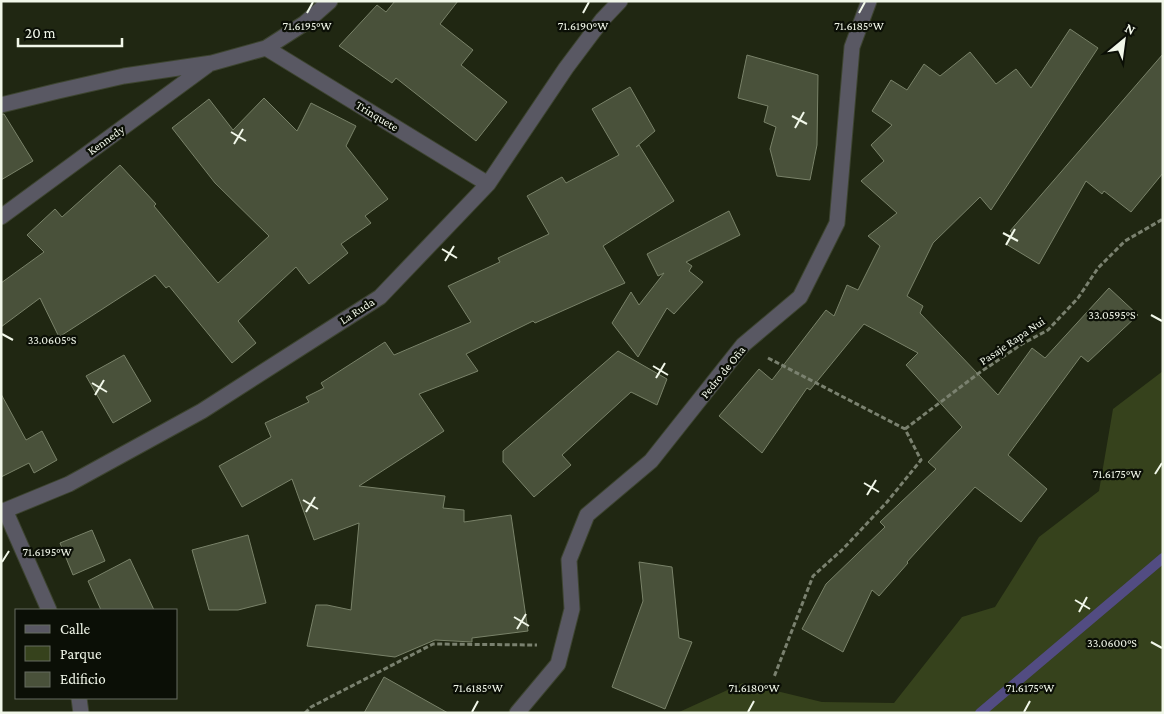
<svg xmlns="http://www.w3.org/2000/svg" width="1164" height="714" font-family="'Crimson Pro',serif">
  <style>
    .green { fill: #36421c }
    .lines { fill: none; stroke-linecap: round; stroke-linejoin: round }
    .stream { stroke: #524c82; stroke-width: 10 }
    .building { fill: #49513a; stroke: #798269 }
    .minor-casing { stroke: #3d4430; stroke-width: 17 }
    .path { stroke: #7a816f; stroke-width: 3; stroke-dasharray: 5 2.5; stroke-linecap: butt }
    .minor { stroke: #595863; stroke-width: 15 }
    .ticks { fill: none; stroke: #f1f7e9; stroke-width: 2 }
    .labels { text-anchor: middle; dominant-baseline: central; stroke-width: 4.5; stroke-linejoin: round; paint-order: stroke }
    .street-label { font-size: 12px; fill: #f1f7e9; stroke: #0b0f06 }
    .ticks-label { font-size: 12px; text-anchor: middle; fill: #f1f7e9; stroke: #0b0f06; stroke-width: 4.5; stroke-linejoin: round; paint-order: stroke }
  </style>
  <rect width="100%" height="100%" fill="#202712"/>
  <!-- green -->
  <path class="green" d="M1163 371V713H677L743 683 822 702 894 703 962 617 995 607 1039 537 1099 491 1113 409Z"/>
  <g class="lines">
    <!-- stream -->
    <path class="stream" d="M980 713 1163 558"/>
  </g>
  <!-- building -->
  <path class="building" d="M395 1H458L440 24 473 50 461 65 507 102 476 141 396 78 392 83 339 46 377 5 386 12Z
    M1070 29 1098 48 991 210 980 197 933 243 907 296 923 306 920 313 998 395 1032 348 1045 358 1109 288 1138 315 1088 362 1081 356 1008 455 1047 489 1021 522 975 487 907 562 908 563 879 596 872 590 843 652 802 629 826 584 885 527 880 522 936 469 928 462 962 427 906 365 918 353 864 324 810 390 807 388 762 453 719 416 759 369 772 380 826 310 834 316 847 285 858 290 880 246 868 236 897 213 861 181 884 161 871 145 892 125 872 111 891 80 907 90 924 64 940 76 970 52 996 84 1016 69 1031 88Z
    M1163 54V173L1131 212 1104 191 1102 194 1086 181 1039 264 1006 244 1012 233 1010 231Z
    M747 55 818 75 817 145 810 180 777 176 770 149 776 127 764 122 768 106 738 98Z
    M630 87 655 131 636 147 639 145 674 201 603 246 625 283 535 323 533 321 466 354 478 371 419 394 444 431 359 486 445 496 443 508 464 510V522L511 515 528 631 472 638V642L435 640 395 657 307 646 316 605H327L351 610 359 523 314 540 292 479 242 507 219 466 271 437 265 423 309 402 306 397 324 388 321 383 385 342 394 355 471 322 448 286 500 262 498 258 549 234 527 196 562 177 566 183 619 155 592 109Z
    M264 98 297 131 311 103 356 126 346 146 388 199 365 216 371 223 341 244 348 253 309 284 296 267 238 321 256 343 232 363 169 286 166 288 155 275 59 337 40 298 1 327V283L44 252 27 235 55 209 62 217 120 165 156 204 154 206 218 283 269 236 215 183 172 128 209 99 233 130Z
    M1 114H4L33 161 1 180Z
    M729 211 740 235 686 262 692 266 689 271 703 282 674 314 667 308 638 357 612 323 631 292 639 305 664 273 658 276 647 254Z
    M618 351 667 379 657 405 631 392 562 455 571 465 534 497 503 462V451Z
    M124 355 151 401 113 423 86 376Z
    M1 394 26 440 42 431 57 460 34 473 29 463 1 477Z
    M92 530 105 561 73 575 60 543Z
    M248 535 266 603 238 610H209L192 550Z
    M130 559 154 610H101L88 581Z
    M639 562 672 567 679 638 692 642 665 709 612 687 643 601Z
    M384 677 448 713H364Z"/>
  <g class="lines">
    <defs>
      <path id="minor" d="M266 48 488 184
        M1 105 58 91 124 76 212 63 266 48 305 23 330 1
        M1 217 208 65
        M5 510 49 610
        M1 512 69 484 202 411 380 297 488 184 566 68 602 20 620 1
        M79 698 81 713
        M517 713 558 664 572 609 569 560 587 515 651 461 743 345 800 297 837 223 852 47 869 1"/>
    </defs>
    <!-- minor casing -->
    <use href="#minor" class="minor-casing"/>
    <!-- path -->
    <path class="path" d="M768 358 905 429 921 460 887 502 843 549 813 576 774 677
      M905 429 979 373 1022 344 1048 330 1078 298 1098 268 1125 241 1163 219
      M305 713 311 707 433 644 537 645"/>
    <!-- minor -->
    <use href="#minor" class="minor"/>
  </g>
  <!-- ticks -->
  <path class="ticks" d="M307 13 313 2M583 13 589 2M859 13 865 2M792 116 807 124M795 128 804 112M231 132 246 141M234 144 243 129M1003 233 1018 241M1006 245 1015 229M442 249 457 258M445 261 454 246M1151 315 1162 321M2 334 13 340M653 366 668 375M656 378 665 363M92 383 107 392M95 395 104 380M1155 474 1162 463M864 483 879 492M867 495 876 480M303 500 318 509M306 512 315 497M2 562 9 551M1075 600 1090 609M1079 612 1087 597M514 617 529 626M517 629 526 614M1151 642 1162 648M472 712 478 701M748 712 754 701M1024 712 1030 701"/>
  <g class="labels">
    <!-- street labels -->
    <g class="street-label">
      <text transform="translate(377 116) rotate(31)">Trinquete</text>
      <text transform="translate(106 140) rotate(-36)">Kennedy</text>
      <text transform="translate(357 311) rotate(-33)">La Ruda</text>
      <text transform="translate(1012 341) rotate(-34)">Pasaje Rapa Nui</text>
      <text transform="translate(723 372) rotate(-51)">Pedro de Oña</text>
    </g>
  </g>
  <g class="ticks-label">
    <text x="307" y="30">71.6195°W</text>
    <text x="583" y="30">71.6190°W</text>
    <text x="859" y="30">71.6185°W</text>
    <text x="1112" y="319">33.0595°S</text>
    <text x="52" y="344">33.0605°S</text>
    <text x="1117" y="478">71.6175°W</text>
    <text x="47" y="556">71.6195°W</text>
    <text x="1112" y="647">33.0600°S</text>
    <text x="478" y="692">71.6185°W</text>
    <text x="754" y="692">71.6180°W</text>
    <text x="1030" y="692">71.6175°W</text>
  </g>
  <!-- border -->
  <rect width="1164" height="714" fill="none" stroke="#f1f7e9" stroke-width="5"/>
  <!-- legend -->
  <rect x="15" y="609" width="162" height="90" fill="#0b0f06" stroke="#676c61"/>
  <rect x="25" y="625" width="25" height="8" fill="#595863" stroke="#676c61"/>
  <text x="60" y="634" font-size="15" fill="#f1f7e9">Calle</text>
  <rect x="25" y="646" width="25" height="15" fill="#36421c" stroke="#676c61"/>
  <text x="60" y="659" font-size="15" fill="#f1f7e9">Parque</text>
  <rect x="25" y="672" width="25" height="15" fill="#49513a" stroke="#676c61"/>
  <text x="60" y="684" font-size="15" fill="#f1f7e9">Edificio</text>
  <!-- north arrow -->
  <g transform="translate(1124 40) rotate(29)" stroke="#0b0f06" stroke-width="4" paint-order="stroke">
  <path d="M0-4L9 19L0 12L-9 19Z" fill="#f1f7e9"/>
  <text y="-8" font-size="14" font-weight="bold" text-anchor="middle" fill="#f1f7e9">N</text>
  </g>
  <!-- scale -->
  <path d="M18 38v8h104v-8" fill="none" stroke="#f1f7e9" stroke-width="2.5"/>
  <text x="25" y="38" font-size="15" fill="#f1f7e9" stroke="#0b0f06" stroke-width="4" paint-order="stroke">20 m</text>
</svg>
